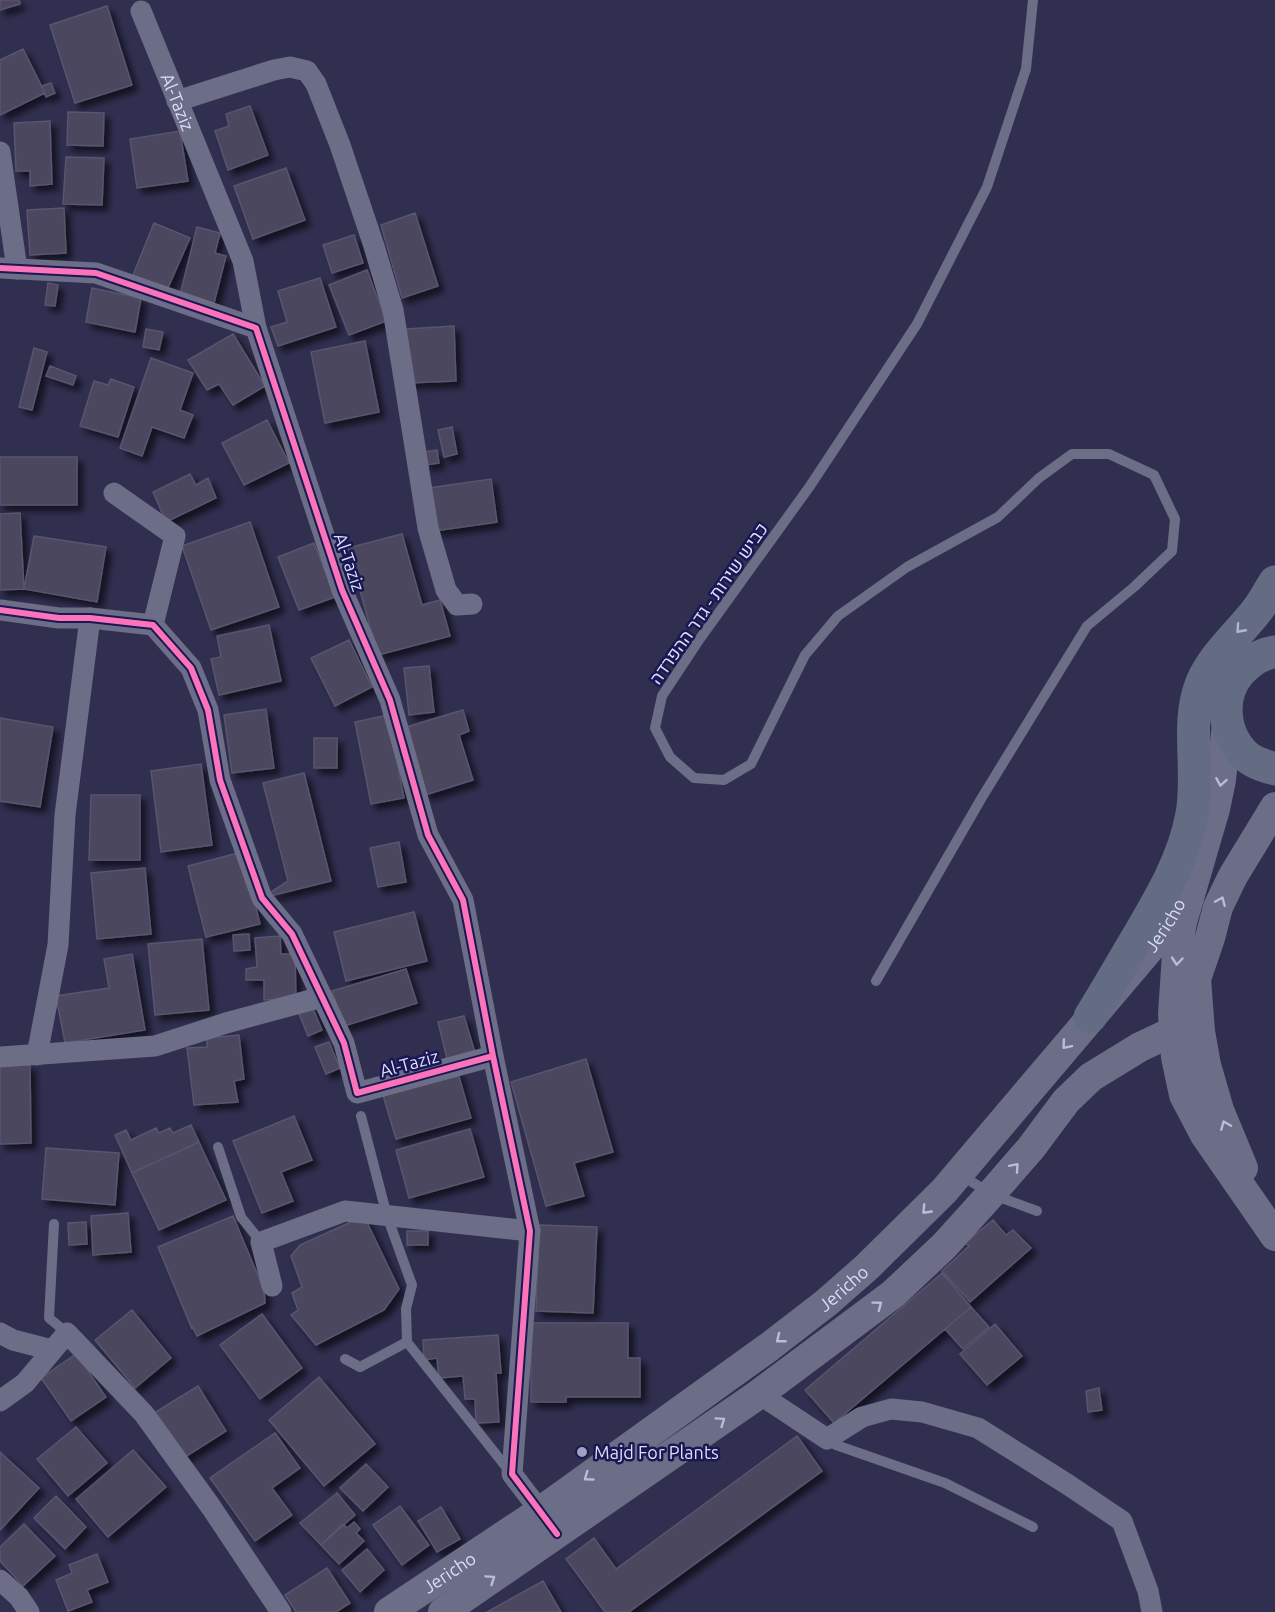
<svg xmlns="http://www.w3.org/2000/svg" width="1275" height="1612" font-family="Ubuntu,Heebo,sans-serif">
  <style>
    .building { fill: #4b475f; stroke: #59546f; stroke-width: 1.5; filter: url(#shadow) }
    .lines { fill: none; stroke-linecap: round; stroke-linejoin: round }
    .lane { stroke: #6c6d86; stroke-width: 10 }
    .street { stroke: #6c6d86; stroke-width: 21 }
    .secondary { stroke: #6c6d86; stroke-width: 30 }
    .primary { stroke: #636c83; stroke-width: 33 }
    .cycleway-casing { stroke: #1a1752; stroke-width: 10 }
    .cycleway { stroke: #fb73b8; stroke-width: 6 }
    .oneway { stroke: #b0b7d2 }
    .oneway2 { stroke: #b9bdd9 }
    .poi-dot { fill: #9ea1c0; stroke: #1a1752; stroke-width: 2 }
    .labels { text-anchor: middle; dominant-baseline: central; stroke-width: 5; stroke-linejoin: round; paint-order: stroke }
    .street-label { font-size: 18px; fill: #dadffd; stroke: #1a1752 }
    .poi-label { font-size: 18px; fill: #dadffd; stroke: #1a1752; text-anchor: start }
  </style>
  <defs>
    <filter id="shadow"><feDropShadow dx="5.5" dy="5.5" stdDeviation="3" flood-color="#0009"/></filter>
  </defs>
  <rect width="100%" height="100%" fill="#302f50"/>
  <!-- building -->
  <path class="building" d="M0 0H19L20 4 0 10Z
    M107 6 132 85 75 103 50 25Z
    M23 49 45 93 0 115V60Z
    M51 83 55 93 46 97 42 86Z
    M250 106 268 155 228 170 215 131 229 126 226 114Z
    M68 112 104 113 103 146 67 145Z
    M50 121 52 184 30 186V171H16L14 123Z
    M180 131 188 181 137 188 130 139Z
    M66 157 104 158 102 205 63 204Z
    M286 168 305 220 253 239 234 186Z
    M64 208 66 253 30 255 27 210Z
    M415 213 438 286 402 298 381 225Z
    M154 223 190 238 167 290 133 275Z
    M197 227 220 233 215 253 226 256 214 303 180 295Z
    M354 235 363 263 332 273 323 245Z
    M367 270 386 321 349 335 329 285Z
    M320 278 336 327 278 346 271 327 287 322 278 291Z
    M48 283 58 285 55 306 45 305Z
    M92 288 141 298 135 332 86 322Z
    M454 326 456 381 408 383 406 329Z
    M146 329 163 332 159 350 143 347Z
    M233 334 265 386 233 405 219 384 207 390 188 360Z
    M365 341 379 412 325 423 311 352Z
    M34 348 47 352 32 410 19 407Z
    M151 358 193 373 180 410 193 415 184 438 152 427 142 456 120 448Z
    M50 366 76 376 73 385 46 376Z
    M111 379 134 387 118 437 80 426 94 381 108 385Z
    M267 420 289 463 244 485 222 443Z
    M452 427 457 454 444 457 438 430Z
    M437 450 439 463 425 465 423 452Z
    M0 457H77V505H0Z
    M190 474 196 485 208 478 216 498 166 522 153 492Z
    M491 479 497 522 435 531 429 488Z
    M20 513 24 589 0 590V514Z
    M250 522 279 607 211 630 182 546Z
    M402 534 422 605 440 600 450 636 378 655 348 548Z
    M34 536 106 547 97 602 24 589Z
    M314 543 335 597 299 610 278 557Z
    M269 625 281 681 219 695 211 659 221 657 217 636Z
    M349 640 372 687 335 706 311 658Z
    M429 666 434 712 409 715 404 668Z
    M266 709 274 768 232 773 224 715Z
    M463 710 469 731 459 735 473 780 425 795 406 727Z
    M388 715 404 798 371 804 355 722Z
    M0 718 53 727 40 807 0 801Z
    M314 738H337V768H314Z
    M201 764 212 845 161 852 151 771Z
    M304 773 331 881 262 898 288 881 263 783Z
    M91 795H140V860H89Z
    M399 842 406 882 378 887 370 848Z
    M242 852 260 924 206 937 188 866Z
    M145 868 151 934 97 939 91 873Z
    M414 912 427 961 346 981 334 932Z
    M249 934 250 950 234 951 233 935Z
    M280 936 281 954H295L296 998 264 1000V980H246V969L257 967 255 938Z
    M202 939 209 1010 155 1015 148 944Z
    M132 954 145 1030 65 1043 56 996 109 988 104 959Z
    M406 969 417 1003 344 1026 332 991Z
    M311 1004 322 1030 308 1036 297 1009Z
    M464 1016 476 1056 448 1063 438 1022Z
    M239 1035 244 1079 234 1081 238 1102 194 1105 187 1048 207 1047V1038Z
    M329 1042 340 1068 326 1074 315 1047Z
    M586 1059 613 1152 574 1163 584 1196 546 1206 511 1082Z
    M30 1065 31 1143 0 1144V1066Z
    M457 1070 471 1118 396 1139 382 1092Z
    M294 1116 312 1160 281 1172 293 1201 262 1213 233 1141Z
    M191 1125 199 1142 132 1173 115 1135 126 1130 131 1140 156 1128 159 1133 170 1128 173 1133Z
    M470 1129 484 1177 409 1198 396 1150Z
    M199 1142 226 1200 159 1230 132 1173Z
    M46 1148 119 1153 115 1205 42 1199Z
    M128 1213 131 1252 93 1255 91 1216Z
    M233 1216 264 1290 265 1303 197 1336 192 1326V1329L158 1247Z
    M364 1216 399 1289 384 1310 316 1345 291 1315 298 1310 292 1293 302 1287 291 1256 300 1245Z
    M993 1220 1006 1235 1013 1230 1031 1248 970 1302 942 1271 969 1246 965 1243Z
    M86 1222 87 1244 69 1245 68 1223Z
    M539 1225 597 1227 593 1313 536 1311Z
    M407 1231H428V1245H407Z
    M942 1273 971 1307 834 1423 805 1390Z
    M971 1307 989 1327 963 1349 945 1329Z
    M132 1310 171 1358 135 1388 95 1340Z
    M262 1314 302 1368 260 1399 220 1345Z
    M531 1323H628V1358H640V1397H566V1402H531Z
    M995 1324 1022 1356 987 1385 960 1354Z
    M498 1335 501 1373H496L499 1422 476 1423 475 1399H465L463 1376 439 1378 437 1358 424 1360 423 1340Z
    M76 1354 106 1397 71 1421 41 1378Z
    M319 1377 375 1444 324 1486 269 1420Z
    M198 1386 226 1431 182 1459 154 1413Z
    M1099 1388 1102 1410 1088 1412 1086 1391Z
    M76 1427 107 1463 68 1496 37 1459Z
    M275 1433 300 1468 272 1488 292 1515 255 1541 210 1478Z
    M797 1436 822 1471 629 1612H605L566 1559 594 1538 616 1569Z
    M133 1450 166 1487 108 1537 76 1499Z
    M0 1452 39 1488 0 1530Z
    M366 1464 388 1487 363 1511 340 1488Z
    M337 1493 355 1515 321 1545 300 1523Z
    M56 1496 86 1527 65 1549 34 1518Z
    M400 1506 429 1545 402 1565 373 1525Z
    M441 1507 460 1539 437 1552 418 1521Z
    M354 1522 360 1529 356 1533 364 1541 339 1564 321 1545 343 1524 347 1528Z
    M24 1524 55 1556 23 1586 0 1561V1547Z
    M367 1549 384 1570 360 1592 342 1570Z
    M97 1554 108 1582 87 1590 92 1602 68 1611 56 1580 72 1573 69 1565Z
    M327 1568 350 1603 336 1612H296L285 1595Z
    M543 1581 561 1612H487Z"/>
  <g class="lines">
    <!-- lane -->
    <path class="lane" d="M876 981 981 799 1087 626 1134 587 1172 551 1175 519 1154 475 1109 454H1072L1039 478 998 517 907 567 838 616 805 655 751 764 724 780 694 778 670 757 655 728 662 696 699 640 810 486 917 324 987 187 1026 69 1033 0
      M218 1147 241 1217 261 1242
      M961 1175 991 1194 1037 1211
      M54 1224 49 1318 67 1333
      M407 1342 510 1472
      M345 1359 360 1367 407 1342 406 1309 412 1285 387 1216 361 1116
      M827 1439 836 1445 945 1483 1033 1527"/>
    <!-- street -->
    <g class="street">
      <path id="s1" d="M141 11 243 261 256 328"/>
      <path d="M177 101 274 70 290 67 307 71 316 84 340 145 374 246 393 310 428 528 446 590 457 605 472 604"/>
      <path d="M0 152 17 269"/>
      <path d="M0 268 96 273 256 328 342 590 390 700 428 835 463 900 493 1056 530 1231 512 1474 547 1520"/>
      <path d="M114 493 175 536 153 625"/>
      <path d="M0 610 59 618H90L153 625 191 668 208 710 220 780 262 898 292 934 344 1043 357 1093 493 1056"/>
      <path d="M37 1055 58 945 65 815 90 618"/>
      <path d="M0 1057 155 1046 226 1023 322 997"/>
      <path d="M272 1286 261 1242 345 1211 530 1231"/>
      <path d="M0 1333 13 1340 52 1350"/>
      <path d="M759 1394 827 1439 862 1417 891 1409 922 1412 978 1428 1067 1484 1122 1521 1148 1591 1152 1612"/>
      <path d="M0 1401 25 1383 67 1333 144 1414 211 1507 281 1612"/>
      <path d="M0 1580 19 1597 29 1612"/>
    </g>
    <!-- secondary -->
    <g class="secondary">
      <path d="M1227 724 1221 780 1215 809 1182 922 1177 954 1173 1014 1176 1057 1184 1095 1205 1135 1275 1236"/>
      <path d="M1243 1168 1219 1110 1206 1065 1200 1031 1196 979 1210 938 1218 907 1233 876 1275 807"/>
      <path id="s2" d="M389 1612 541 1511 769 1347 826 1303 867 1267 944 1191 1150 948 1172 915 1199 863"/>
      <path d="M443 1612 759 1394 893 1294 944 1246 991 1194 1031 1148 1066 1101 1091 1077 1140 1047 1174 1031 1197 997"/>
    </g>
    <!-- primary -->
    <path class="primary" d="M1275 652C1264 653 1254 659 1246 666 1219 689 1220 731 1246 756 1254 763 1265 766 1275 769
      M1090 1017C1106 991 1121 965 1137 938 1160 899 1184 859 1192 814 1200 770 1185 723 1202 682 1215 653 1239 634 1258 609 1264 601 1269 591 1275 582"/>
    <defs>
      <path id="cycleway" d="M0 268 96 273 256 328 342 590 390 700 428 835 463 900 493 1056 530 1231 512 1474 557 1534
        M0 610 59 618H90L153 625 191 668 208 710 220 780 262 898 292 934 344 1043 357 1093 493 1056"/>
    </defs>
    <!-- cycleway casing -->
    <use href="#cycleway" class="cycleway-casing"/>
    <!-- cycleway -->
    <use href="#cycleway" class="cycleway"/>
  </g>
  <!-- one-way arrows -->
  <defs><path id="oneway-chevron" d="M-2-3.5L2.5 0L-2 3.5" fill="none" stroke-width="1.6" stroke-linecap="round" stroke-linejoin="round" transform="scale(1.5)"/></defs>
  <use class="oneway" href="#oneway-chevron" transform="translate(1240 629) rotate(132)"/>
  <g class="oneway2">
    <use href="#oneway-chevron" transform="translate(1221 782) rotate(100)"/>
    <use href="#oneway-chevron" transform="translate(1221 901) rotate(-67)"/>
    <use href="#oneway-chevron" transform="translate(1177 961) rotate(95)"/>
    <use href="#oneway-chevron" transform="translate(1066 1045) rotate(130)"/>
    <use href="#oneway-chevron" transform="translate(1225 1125) rotate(-112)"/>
    <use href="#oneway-chevron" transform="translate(1015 1167) rotate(-49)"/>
    <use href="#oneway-chevron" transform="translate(926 1210) rotate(134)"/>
    <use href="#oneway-chevron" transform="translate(878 1305) rotate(-37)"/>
    <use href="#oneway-chevron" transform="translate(780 1339) rotate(142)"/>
    <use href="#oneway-chevron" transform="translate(721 1421) rotate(-35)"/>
    <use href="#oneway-chevron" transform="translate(588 1477) rotate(144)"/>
    <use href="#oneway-chevron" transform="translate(491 1579) rotate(-34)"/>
  </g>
  <!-- markers -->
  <circle class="poi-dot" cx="582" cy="1452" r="6"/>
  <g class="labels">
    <!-- street labels -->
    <g class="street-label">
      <text stroke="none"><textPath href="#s1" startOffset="98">Al-Taziz</textPath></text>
      <text transform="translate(350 562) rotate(71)">Al-Taziz</text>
      <text transform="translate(708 603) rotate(-55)">כביש שירות - גדר ההפרדה</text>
      <text stroke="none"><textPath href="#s2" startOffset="1044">Jericho</textPath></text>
      <text transform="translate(409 1063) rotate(-15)">Al-Taziz</text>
      <text stroke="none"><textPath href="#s2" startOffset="558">Jericho</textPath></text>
      <text stroke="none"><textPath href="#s2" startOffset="72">Jericho</textPath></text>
    </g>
    <!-- poi labels -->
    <g class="poi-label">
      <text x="594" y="1452">Majd For Plants</text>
    </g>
  </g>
</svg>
